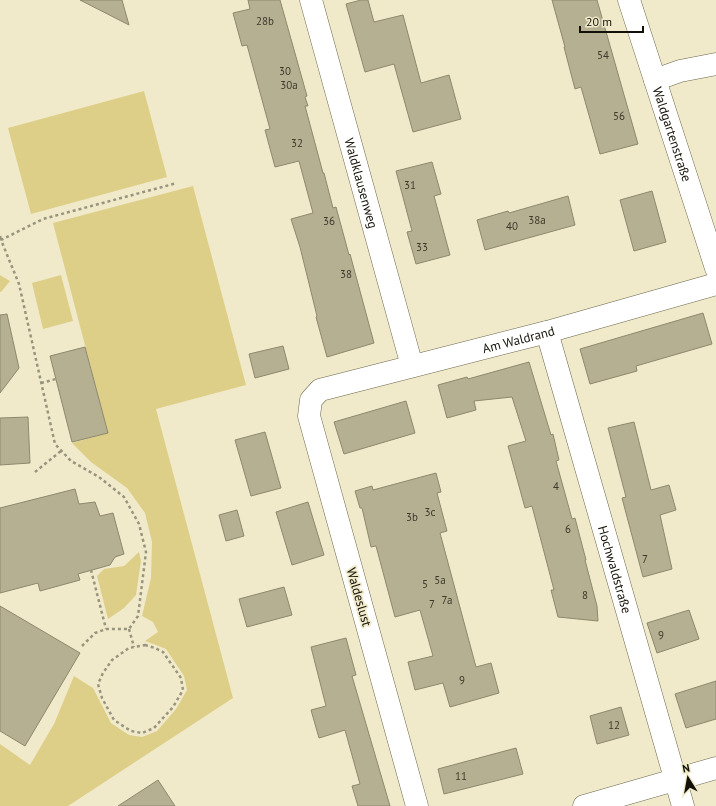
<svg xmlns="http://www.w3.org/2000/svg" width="716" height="806" font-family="'PT Sans',sans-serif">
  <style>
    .green { fill: #decf88 }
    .building { fill: #b6b093; stroke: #8e886c }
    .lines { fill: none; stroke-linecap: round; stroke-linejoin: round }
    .street-casing { stroke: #6b664b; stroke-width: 23 }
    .path { stroke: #98947d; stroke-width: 2.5; stroke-dasharray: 3 3; stroke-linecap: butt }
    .street { stroke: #fff; stroke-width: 22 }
    .labels { text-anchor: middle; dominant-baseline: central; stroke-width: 3.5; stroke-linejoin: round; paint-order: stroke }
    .number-label { font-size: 11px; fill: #3c392a }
    .street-label { font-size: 13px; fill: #131107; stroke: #f0eacb }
  </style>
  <rect width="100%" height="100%" fill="#f0eacb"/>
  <!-- green -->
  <path class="green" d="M144 91 167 177 31 214 8 128Z
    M193 186 246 385 156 409 233 698 68 806H0V744L30 765 54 724 74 676 93 688 111 723 129 735 142 737 157 731 176 709 187 690 184 676 166 649 156 645 145 641 158 632 153 622 142 616 151 578 152 542 145 513 127 488 91 462 72 443 108 433 53 223Z
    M0 275 10 281 1 292H0Z
    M61 275 73 321 43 329 32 283Z
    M139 552 141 561 136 595 124 608 108 619 97 576 104 569 124 566Z"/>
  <!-- building -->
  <path class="building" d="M80 0H122L129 25Z
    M248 0H280L307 96 305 97 308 106H305L323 173H324L333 208 336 207 349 255 350 254 374 343 327 357 316 317 317 316 300 247 291 219 313 213 299 161 275 167 265 130 270 129 247 45 242 46 233 13 250 9Z
    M361 0H368L374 22 403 15 421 83 449 75 461 119 413 132 394 64 365 72 346 4Z
    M552 0H597L638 144 600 154 581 87 575 89 564 47H565Z
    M432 162 441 194 434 196 450 255 416 264 407 232 412 231 396 171Z
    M652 191 666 242 634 251 620 200Z
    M568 196 575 225 485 250 477 220 508 211 509 213Z
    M703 313 712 344 636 366 637 371 590 384 580 349Z
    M7 314 19 368 0 393V315Z
    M283 346 289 369 255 378 249 354Z
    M85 347 108 433 72 442 50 356Z
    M529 362 551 435 553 434 559 460 556 461 572 519 575 518 586 560H585L597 606 598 621 558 617 551 590H554L532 506 525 508 508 446 526 441 512 397 474 401 476 410 447 418 438 385 467 377 468 379Z
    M406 401 415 433 344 454 334 422Z
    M28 417 30 463 0 465V418Z
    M634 422 651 490 669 485 676 510 660 515 672 569 643 577 622 498 626 497 608 428Z
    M265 432 281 488 251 496 235 440Z
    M436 473 441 492 437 493 447 531 440 533 476 667 491 663 499 693 450 707 443 683 415 690 408 662 433 656 420 610 395 617 376 546 371 547 362 508H360L355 491 372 486 373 490Z
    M75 489 79 504 95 502 100 516 113 513 124 554 115 557 110 565 78 574 80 580 40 591 38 583 0 593V508Z
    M308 502 324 555 292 565 276 512Z
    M237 510 244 536 226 541 219 515Z
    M284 587 292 615 247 627 239 599Z
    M0 606 80 653 25 746 0 731Z
    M689 610 699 639 657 653 647 623Z
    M346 638 356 675 352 676 390 806H358L352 786 360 784 345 730 319 738 311 710 326 706 311 647Z
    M716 681V719L686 728 675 694Z
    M621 707 629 735 597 744 590 716Z
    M516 748 523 774 444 794 438 769Z
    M158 780 175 806H118Z"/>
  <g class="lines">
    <defs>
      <g id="street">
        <path id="s1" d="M311 0 412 366"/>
        <path id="s2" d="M629 0 716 268"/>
        <path d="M655 80 680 71 716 64"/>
        <path id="s3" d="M547 332 683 806"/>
        <path id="s4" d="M417 806 309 416 311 400 320 390 547 332 716 284"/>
        <path d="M584 806 716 768"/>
      </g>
    </defs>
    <!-- street casing -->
    <use href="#street" class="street-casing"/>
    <!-- path -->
    <path class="path" d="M0 236 1 240
      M41 383 56 379
      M35 472 61 451
      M91 570 106 629
      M129 629 134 647
      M145 645 155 648 163 652 181 678 183 690 173 707 154 728 142 733 131 731 114 720 102 698 98 684 103 673 112 660 129 648Z
      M82 646 95 633 106 629H129L138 616 146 552 139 524 124 497 99 477 71 461 55 444 19 284 1 240 43 219 177 183"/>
    <!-- street -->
    <use href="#street" class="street"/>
  </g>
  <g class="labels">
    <!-- number labels -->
    <g class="number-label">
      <text x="265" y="21">28b</text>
      <text x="603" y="55">54</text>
      <text x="285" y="71">30</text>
      <text x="289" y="85">30a</text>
      <text x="619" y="116">56</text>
      <text x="297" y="143">32</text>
      <text x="410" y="185">31</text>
      <text x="537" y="220">38a</text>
      <text x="329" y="221">36</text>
      <text x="512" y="226">40</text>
      <text x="422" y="247">33</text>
      <text x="346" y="274">38</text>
      <text x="556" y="486">4</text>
      <text x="430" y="512">3c</text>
      <text x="412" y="517">3b</text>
      <text x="568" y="529">6</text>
      <text x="645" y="559">7</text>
      <text x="440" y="580">5a</text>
      <text x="425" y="584">5</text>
      <text x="585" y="595">8</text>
      <text x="447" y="600">7a</text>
      <text x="432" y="604">7</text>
      <text x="661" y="635">9</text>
      <text x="462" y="680">9</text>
      <text x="614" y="725">12</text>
      <text x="461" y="776">11</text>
    </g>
    <!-- street labels -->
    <g class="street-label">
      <text stroke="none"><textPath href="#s2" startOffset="141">Waldgartenstraße</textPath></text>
      <text stroke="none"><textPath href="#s1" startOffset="190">Waldklausenweg</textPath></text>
      <text stroke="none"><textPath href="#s4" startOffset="639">Am Waldrand</textPath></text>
      <text stroke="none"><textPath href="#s3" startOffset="247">Hochwaldstraße</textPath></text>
      <text transform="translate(359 597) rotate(74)">Waldeslust</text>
    </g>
  </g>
  <!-- north arrow -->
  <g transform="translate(688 778) rotate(349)" stroke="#f0eacb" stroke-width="3" paint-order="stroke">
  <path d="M0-3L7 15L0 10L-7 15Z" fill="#131107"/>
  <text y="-6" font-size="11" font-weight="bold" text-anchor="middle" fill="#131107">N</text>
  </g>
  <!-- scale -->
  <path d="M580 26v6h63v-6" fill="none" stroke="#131107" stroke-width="2"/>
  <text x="586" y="26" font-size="12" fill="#131107" stroke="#f0eacb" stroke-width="3" paint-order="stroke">20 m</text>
</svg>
